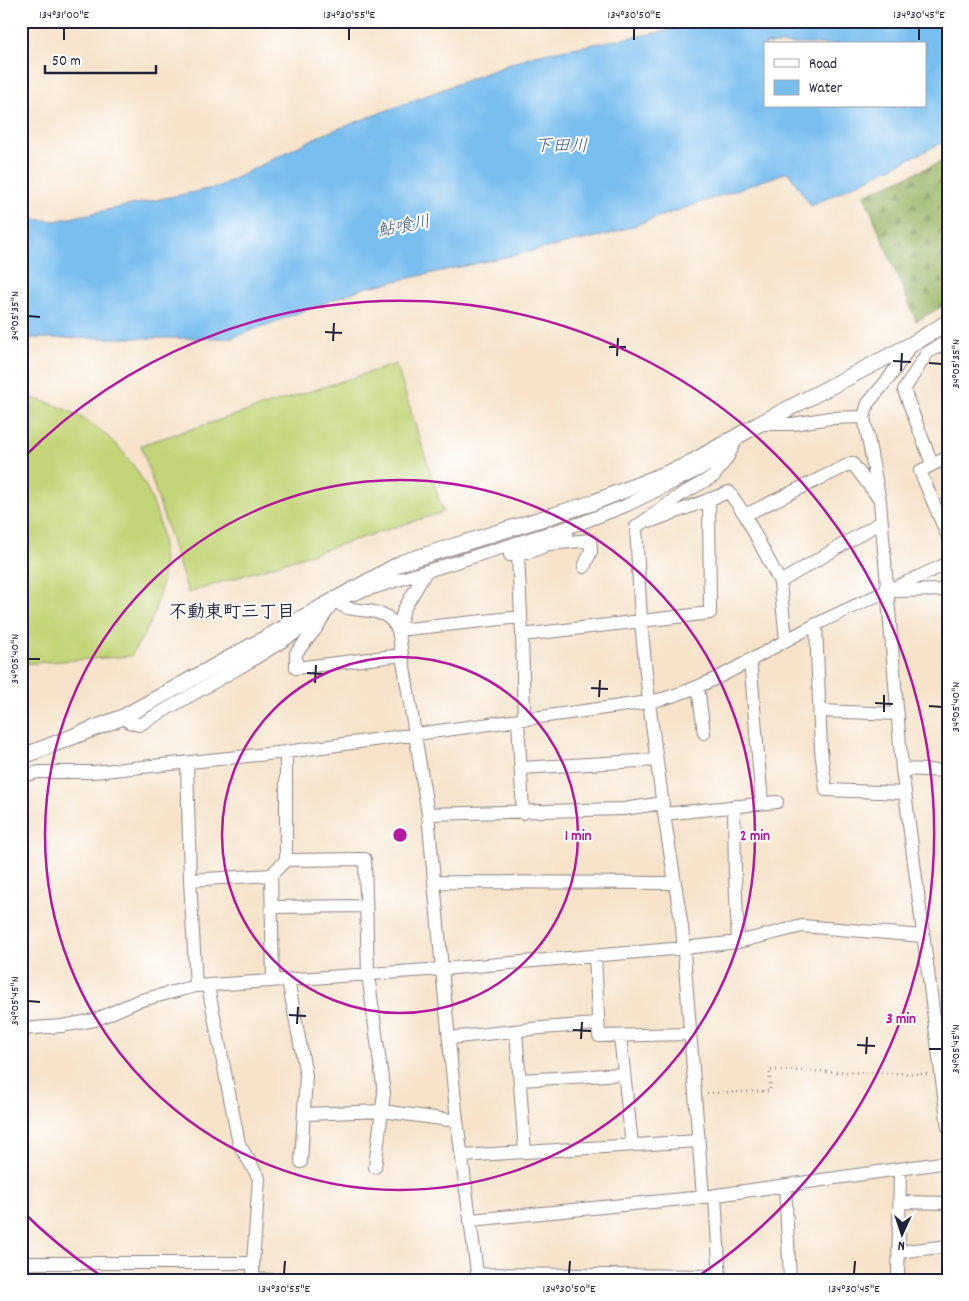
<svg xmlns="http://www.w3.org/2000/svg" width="969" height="1301" font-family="Dekko,'Klee One',sans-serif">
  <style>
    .grass { fill: #c3d578; stroke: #727c5a }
    .forest { fill: url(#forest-firs); stroke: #5e6c52 }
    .water { fill: #78beef; stroke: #4d7095; fill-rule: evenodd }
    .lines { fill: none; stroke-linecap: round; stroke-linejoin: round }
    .minor-casing { stroke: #8c8282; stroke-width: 14 }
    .tertiary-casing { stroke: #8c8282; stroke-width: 17 }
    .path { stroke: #8c8282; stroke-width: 2.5; stroke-dasharray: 1 4; stroke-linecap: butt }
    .minor { stroke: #fff; stroke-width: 12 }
    .tertiary { stroke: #fff; stroke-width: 15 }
    .ticks { fill: none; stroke: #22223b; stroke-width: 2 }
    .ring { fill: none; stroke: #b5179e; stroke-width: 2.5 }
    .labels { text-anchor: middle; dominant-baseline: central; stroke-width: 4; stroke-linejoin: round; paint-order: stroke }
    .water-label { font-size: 18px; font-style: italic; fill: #40597a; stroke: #fff }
    .neighbourhood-label { font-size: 18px; font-weight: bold; fill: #22223b; stroke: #fff }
    .centre { fill: #b5179e; stroke: #fff; stroke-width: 2.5 }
    .ring-label { font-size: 15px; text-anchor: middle; font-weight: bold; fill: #b5179e; stroke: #fff; stroke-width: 4; stroke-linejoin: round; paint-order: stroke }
    .neatline { fill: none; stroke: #22223b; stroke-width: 2 }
    .ticks-label { font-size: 12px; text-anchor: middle; fill: #22223b }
  </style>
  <defs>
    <pattern id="forest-firs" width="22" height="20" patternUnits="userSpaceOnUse" patternTransform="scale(1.25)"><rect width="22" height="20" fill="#9ab668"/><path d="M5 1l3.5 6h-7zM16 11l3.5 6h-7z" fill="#7d9457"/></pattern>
  </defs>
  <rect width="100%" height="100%" fill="#fff"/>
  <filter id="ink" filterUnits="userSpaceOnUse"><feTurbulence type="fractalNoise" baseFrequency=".02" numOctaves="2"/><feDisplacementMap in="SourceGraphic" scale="10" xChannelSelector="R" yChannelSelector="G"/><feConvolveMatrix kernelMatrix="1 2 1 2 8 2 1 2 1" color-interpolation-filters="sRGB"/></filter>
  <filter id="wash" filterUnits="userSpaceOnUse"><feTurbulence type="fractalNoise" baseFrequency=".0096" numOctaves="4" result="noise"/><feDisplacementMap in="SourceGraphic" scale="20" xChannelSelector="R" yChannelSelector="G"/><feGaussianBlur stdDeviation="1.12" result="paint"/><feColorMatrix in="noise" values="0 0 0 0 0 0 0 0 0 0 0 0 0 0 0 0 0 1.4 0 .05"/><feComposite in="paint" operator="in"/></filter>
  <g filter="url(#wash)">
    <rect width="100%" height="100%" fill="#f6e3ca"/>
    <!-- grass -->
    <path class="grass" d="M396 364 443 512 188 593 141 445Z
      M21 397C38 398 54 404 69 411 131 440 169 507 163 575 162 586 155 613 150 623 145 635 137 645 131 656L21 664Z"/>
    <!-- forest -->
    <path class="forest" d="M948 159V303L916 321 864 195Z"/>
    <!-- water -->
    <path class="water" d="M685 21H948V140L811 206 788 172 610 234 364 288 232 338H21V218L55 221 218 187 319 136 534 55 661 32 687 25ZM765 44H925V106H765Z"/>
  </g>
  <g filter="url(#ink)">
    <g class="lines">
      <defs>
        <path id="minor" d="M912 344 889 378 868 403 864 417 880 501 902 769 948 1127
          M759 424H793L830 418 864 417
          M948 457 920 471 948 537
          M932 464 904 390 927 353 948 341
          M745 515 852 463 877 496
          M652 521 729 492 745 515 780 582 786 640
          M550 544 590 540 591 551 584 567
          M510 555C530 556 551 543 567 532
          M518 556 522 635 524 719
          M426 572 404 609 398 630 521 617
          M780 582 881 522
          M893 591 948 590
          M334 600C338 603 343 607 348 608 369 613 386 607 398 630L428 814 442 969 457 1121 478 1280
          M816 624 821 750 826 790 905 793
          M522 635 710 613 709 499
          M402 655 296 668V653L315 630 334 600 581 523 625 506 712 463 726 448
          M750 659 762 803
          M698 687 704 733
          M820 711 898 714
          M123 717 129 722 139 725 249 662 321 617
          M518 720 523 813
          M187 762 190 880 196 986
          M521 768 656 760
          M902 769 948 771
          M21 776 39 772H94L286 752 649 702C709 690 761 652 815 625 859 603 904 584 948 563
          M734 806 735 874 738 942
          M428 814 624 809 663 803
          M664 814 777 802
          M286 860 365 859 368 974 384 1093 375 1167
          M190 880 271 875
          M434 882 675 883
          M273 907 366 906
          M595 956 599 1036 690 1034
          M288 980 306 1075 301 1162
          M273 981 271 875 286 860V752
          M208 986 239 1144 259 1178 253 1263V1280
          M21 1029 62 1026 95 1020 138 1001 196 986 442 969 684 948 738 942 802 926 923 936
          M516 1031 525 1152
          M620 1036 632 1145
          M449 1038 541 1028 598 1024
          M520 1080 624 1074
          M305 1114 382 1111 457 1121
          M462 1156 698 1141
          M785 1186 790 1280
          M715 1195 720 1280
          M703 1197 682 927 664 814 649 702 641 622 636 527 682 494 714 476 727 458 738 436
          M900 1202 948 1203
          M471 1220 703 1197 948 1162
          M898 1252 948 1246
          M21 1263H253
          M477 1274 719 1276
          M253 1279 273 1280
          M898 1280 900 1169"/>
        <path id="tertiary" d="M21 757 123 717 403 562 592 503 685 466 759 424 912 344 948 322"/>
      </defs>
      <!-- minor casing -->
      <use href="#minor" class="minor-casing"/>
      <!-- tertiary casing -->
      <use href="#tertiary" class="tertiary-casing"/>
      <!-- path -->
      <path class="path" d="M707 1093 770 1091V1070L927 1074"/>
      <!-- minor -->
      <use href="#minor" class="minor"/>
      <!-- tertiary -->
      <use href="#tertiary" class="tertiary"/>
    </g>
  </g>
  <!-- ticks -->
  <path class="ticks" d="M64 40V28M349 40V28M634 40V28M919 40V28M28 316 40 317M325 332 342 333M333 341 334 323M609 347H626M617 356 618 338M893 361 911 362M929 363 942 364M901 371 902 353M28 659H40M307 673 324 674M315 683 316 665M591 688 608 689M599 697 600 680M875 703 893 704M929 706 942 707M884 712V695M28 1001 40 1002M289 1015 306 1016M297 1024 298 1007M573 1030 591 1031M581 1039 582 1022M857 1045 875 1046M929 1049H942M866 1054 867 1037M284 1274 285 1261M569 1274 570 1261M854 1274 855 1261"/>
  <!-- distance rings -->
  <g class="ring">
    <circle cx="400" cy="835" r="178"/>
    <circle cx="400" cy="835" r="355"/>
    <path d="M106 1279A533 533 0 0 1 23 1212M23 458A533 533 0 1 1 694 1279"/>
  </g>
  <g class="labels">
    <!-- water labels -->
    <g class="water-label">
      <text x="561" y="147">下田川</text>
      <text transform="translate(404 228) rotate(-11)">鮎喰川</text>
    </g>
    <!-- neighbourhood labels -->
    <g class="neighbourhood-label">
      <text x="232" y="613">不動東町三丁目</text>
    </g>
  </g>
  <circle cx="400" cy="835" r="8" class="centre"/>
  <g class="ring-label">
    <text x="578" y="840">1 min</text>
    <text x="755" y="840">2 min</text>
    <text x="901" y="1023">3 min</text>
  </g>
  <!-- margin -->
  <rect width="969" height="1301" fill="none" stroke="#fff" stroke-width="55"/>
  <!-- legend -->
  <rect x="764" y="42" width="162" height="65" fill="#ffffff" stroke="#a7a7b1"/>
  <rect x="774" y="59" width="25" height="8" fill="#ffffff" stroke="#a7a7b1"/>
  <text x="809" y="68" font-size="15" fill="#22223b">Road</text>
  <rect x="774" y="80" width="25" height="15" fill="#78beef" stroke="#a7a7b1"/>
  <text x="809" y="92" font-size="15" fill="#22223b">Water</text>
  <!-- north arrow -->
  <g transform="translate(902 1234) rotate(183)" stroke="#ffffff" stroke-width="4" paint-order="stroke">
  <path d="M0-4L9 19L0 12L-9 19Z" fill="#22223b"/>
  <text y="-8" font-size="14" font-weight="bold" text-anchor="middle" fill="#22223b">N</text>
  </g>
  <!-- scale -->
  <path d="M45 65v8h111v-8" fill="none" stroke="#22223b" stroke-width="2.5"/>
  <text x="52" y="65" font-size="15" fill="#22223b" stroke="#ffffff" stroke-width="4" paint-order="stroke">50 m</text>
  <rect x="28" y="28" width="914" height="1246" class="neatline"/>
  <g class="ticks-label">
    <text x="64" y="18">134°31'00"E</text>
    <text x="349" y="18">134°30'55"E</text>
    <text x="634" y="18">134°30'50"E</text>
    <text x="919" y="18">134°30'45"E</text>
    <text transform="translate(14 316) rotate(-90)" y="4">34°05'35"N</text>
    <text transform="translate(955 364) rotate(-90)" y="4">34°05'35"N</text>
    <text transform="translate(14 659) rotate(-90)" y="4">34°05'40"N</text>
    <text transform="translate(955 707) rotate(-90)" y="4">34°05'40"N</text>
    <text transform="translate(14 1001) rotate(-90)" y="4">34°05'45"N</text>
    <text transform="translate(955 1049) rotate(-90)" y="4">34°05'45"N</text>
    <text x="284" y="1292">134°30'55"E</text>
    <text x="569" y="1292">134°30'50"E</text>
    <text x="854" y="1292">134°30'45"E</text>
  </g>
</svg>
